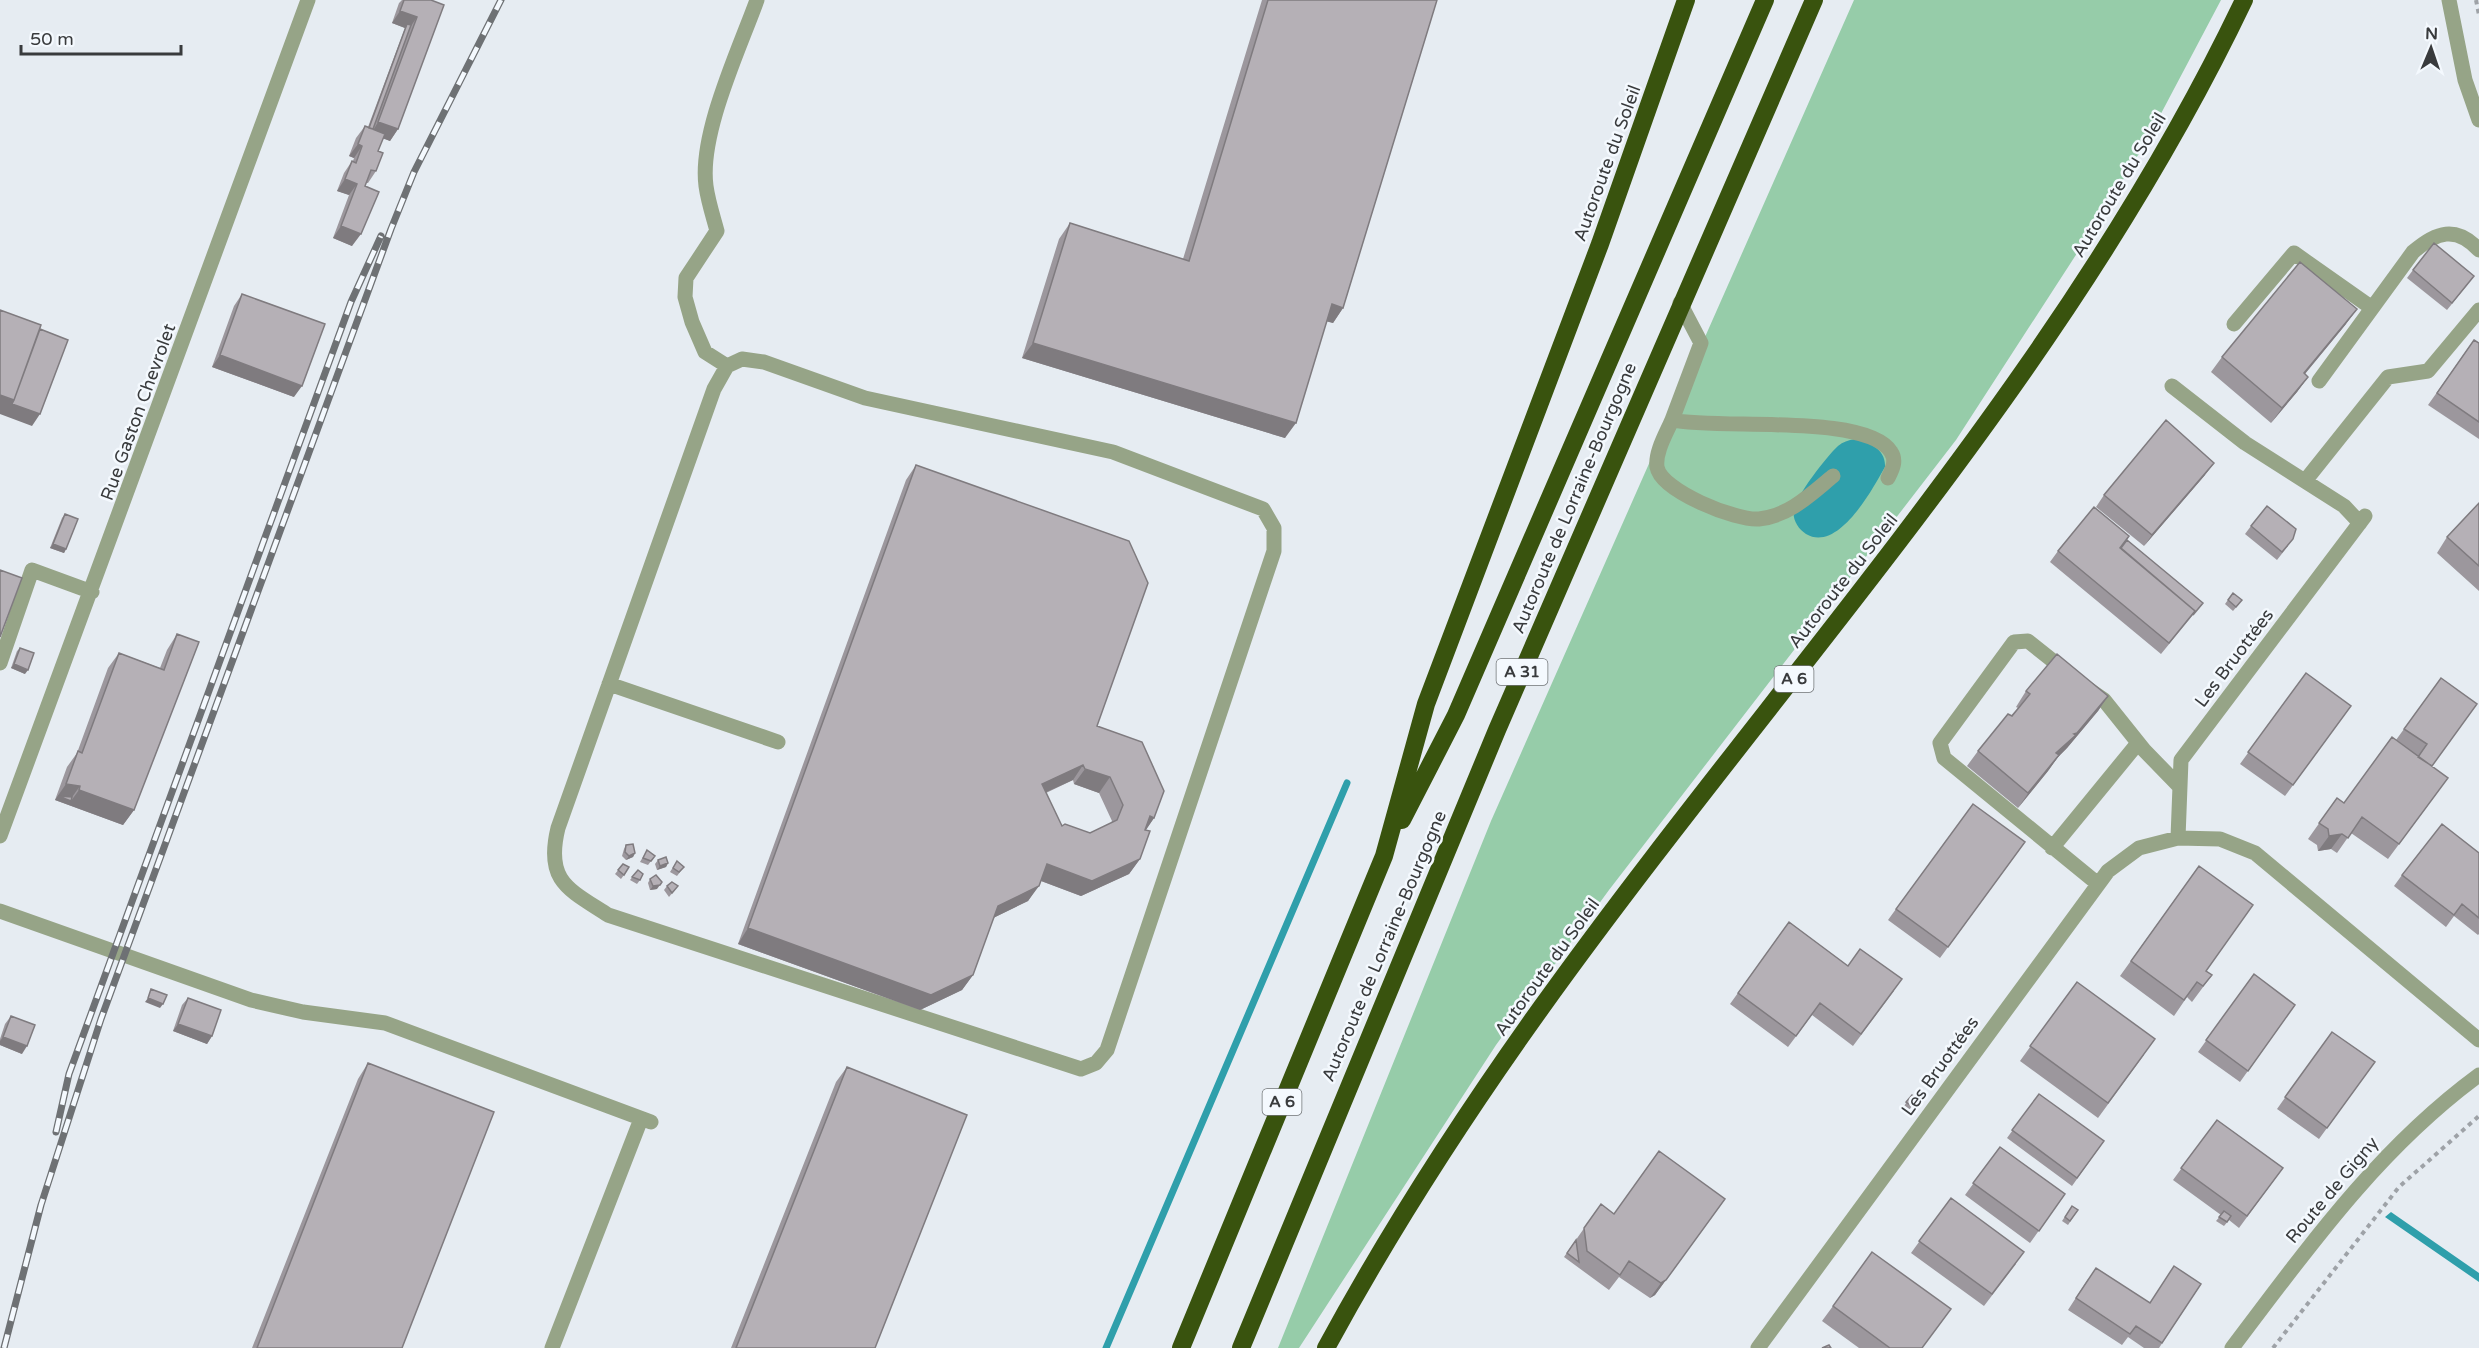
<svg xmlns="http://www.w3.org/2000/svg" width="2479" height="1348" font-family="'Varela Round',sans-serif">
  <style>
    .green { fill: #96cca9 }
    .water { fill: #2f9fab }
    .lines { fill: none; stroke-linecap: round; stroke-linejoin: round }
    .stream { stroke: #2f9fab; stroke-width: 7 }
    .path { stroke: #9ea2a7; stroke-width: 4; stroke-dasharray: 4.5 4.5; stroke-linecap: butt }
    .minor { stroke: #96a487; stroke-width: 15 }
    .highway { stroke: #39530e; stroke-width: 18 }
    .rail-casing { stroke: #6e7174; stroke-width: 7 }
    .rail { stroke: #f4f9fe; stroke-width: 4.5; stroke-dasharray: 14; stroke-linecap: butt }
    .wall { fill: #9c979d; fill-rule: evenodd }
    .shaded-wall { fill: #7f7b7f }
    .building { fill: #b5b0b6; stroke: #7f7b7f; stroke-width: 1.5; fill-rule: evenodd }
    .labels { text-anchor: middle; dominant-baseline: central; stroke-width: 5; stroke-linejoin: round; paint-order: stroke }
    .shield { fill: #f4f9fe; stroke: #717477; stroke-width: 1.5 }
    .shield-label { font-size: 16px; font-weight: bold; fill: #393b3d }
    .street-label { font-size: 18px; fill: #393b3d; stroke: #f4f9fe }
  </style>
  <rect width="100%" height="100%" fill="#e6ecf2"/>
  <!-- green -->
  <path class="green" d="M1854 0H2221L2146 142 2094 227 1956 440 1609 890 1496 1045 1299 1348H1278L1491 821Z"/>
  <!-- water -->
  <path class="water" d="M1855 439C1869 442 1886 449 1885 467 1872 490 1838 553 1806 534 1798 529 1792 519 1794 510 1795 497 1827 456 1838 446 1843 442 1848 440 1855 439Z
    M2391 1212 2479 1273V1282L2385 1217Z"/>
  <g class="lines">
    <!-- stream -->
    <path class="stream" d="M1106 1348 1347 783"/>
    <!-- path -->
    <path class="path" d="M2476 0 2479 15
      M2273 1348 2399 1187 2479 1116"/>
    <!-- minor -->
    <path class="minor" d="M2449 0 2465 80 2479 120
      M1680 303 1701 343 1672 420C1718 430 1867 413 1891 452 1897 461 1892 470 1888 478
      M2234 324 2294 253 2372 308
      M742 359 764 362 865 398 1113 452 1263 509 1274 528V551L1107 1050 1096 1063 1081 1069 608 915C568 889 545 881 558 828L714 389 727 366Z
      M727 366 705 352 692 322 685 297 686 278 717 231C713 216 708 201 706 186 699 134 739 50 757 0
      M2319 381 2413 252C2436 232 2456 225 2479 250
      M2172 386 2245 443 2344 506 2360 523
      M1672 420C1666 434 1655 452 1657 467 1661 491 1736 521 1759 519 1789 516 1811 494 1833 476
      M2305 481 2388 377 2428 371 2479 310
      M0 663 32 570 92 592
      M2067 672 2028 641 2014 642 1940 743 1944 758 2098 884
      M609 684 778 742
      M2088 689 2104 700 2144 750 2180 787
      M0 836 308 0
      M2178 838 2181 760 2365 516
      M2052 848 2138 743
      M0 911 251 1000 303 1012 385 1023 651 1122
      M552 1348 641 1119
      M1758 1348 2108 871 2139 848 2178 838 2220 839 2255 853 2479 1040
      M2232 1348C2307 1249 2378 1149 2479 1075"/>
    <!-- highway -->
    <path class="highway" d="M1402 820 1456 715 1765 0
      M1181 1348 1384 856 1426 704 1600 244 1686 0
      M1241 1348 1497 730 1814 0
      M1326 1348C1390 1230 1463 1117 1541 1008 1780 675 2066 374 2244 0"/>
    <defs>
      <path id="rail" d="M56 1132 69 1074 351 302 381 236
        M4 1348 41 1205 101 1019 391 229 414 172 501 0"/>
    </defs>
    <!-- rail casing -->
    <use href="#rail" class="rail-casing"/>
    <!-- rail -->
    <use href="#rail" class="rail"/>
  </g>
  <!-- wall -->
  <path class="wall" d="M402 0H431L398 129 390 141 383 138 378 151 376 171 368 183H366L365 186 352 246 333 238 349 195 337 191 344 173 352 161H353L354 158 349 156 356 138 365 126 368 127 405 28 392 23 399 3Z
    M1262 0H1437L1343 308 1333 323 1327 321 1285 438 1022 358 1059 239 1070 223 1183 259Z
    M2413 270 2468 284 2447 310 2407 278Z
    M242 294 294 397 212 367 234 306Z
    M2346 324 2305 374 2308 377 2297 392 2271 423 2211 372 2222 357Z
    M2474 340 2479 343V439L2428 405Z
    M916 465 1097 726 1154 818 1146 829 1140 859 1129 874 1081 896 1041 881 1028 901 993 918 973 975 962 990 920 1010 738 944 906 480ZM1073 780 1074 784 1099 793 1112 821 1111 823 1090 833 1062 826 1046 793Z
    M2205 475 2144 546 2096 507 2104 495Z
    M2479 503V591L2437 553 2447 537Z
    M65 514 66 549 64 553 50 548 62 518Z
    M2251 526 2288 546 2277 560 2245 534Z
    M2127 540 2197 610 2161 654 2050 562 2058 551Z
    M2233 593 2239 604 2233 611 2225 604Z
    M177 634 134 810 123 825 55 800 67 767 77 753 108 668 119 653 160 668 167 650Z
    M20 648 25 674 11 668 17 651Z
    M2306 673 2351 706 2285 796 2240 764Z
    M2441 678 2432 767 2437 793 2388 859 2351 833 2337 853 2331 849 2318 851 2317 845 2308 839 2337 798 2344 803 2418 757 2396 740Z
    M2026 691 2108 696 2098 711 2067 748 2058 757 2048 771 2018 808 1967 766 1978 751 2018 708 2016 707Z
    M2025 842 1940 958 1888 920 1896 909Z
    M626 845 635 853 633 857 626 860 622 856 624 849Z
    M647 850 655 856 648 865 640 862Z
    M2479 853V934L2478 935 2454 916 2446 927 2394 886 2402 875Z
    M658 860 668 863 666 867 657 870 655 864Z
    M677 861 684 867 677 876 670 872Z
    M623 864 624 875 621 879 615 874Z
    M2199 866 2206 971 2212 975 2192 1002 2187 997 2174 1016 2120 976Z
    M638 870 640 880 637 884 630 880Z
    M650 879 657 889 650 890 648 883Z
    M667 886H678L669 897 664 890Z
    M1789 922 1848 966 1894 991 1853 1046 1812 1015 1788 1047 1730 1004Z
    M2254 974 2295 1005 2240 1082 2198 1052Z
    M2077 982 2144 1055 2098 1118 2020 1061Z
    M188 998 212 1036 207 1044 173 1031 182 1005Z
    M11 1016 22 1054 0 1045V1039L5 1024Z
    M2332 1032 2375 1062 2319 1139 2277 1109Z
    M368 1063 402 1348H252L358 1079Z
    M847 1067 875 1348H731L836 1082Z
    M2039 1094 2104 1141 2072 1186 2007 1138Z
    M1912 1095 1917 1099 1909 1110 1904 1106Z
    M2217 1120 2283 1168 2239 1228 2229 1220 2224 1226 2216 1221 2221 1215 2173 1180Z
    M2000 1147 2065 1194 2030 1243 1965 1195Z
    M1951 1198 2016 1264 1984 1306 1911 1253Z
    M1725 1199 1655 1295 1650 1298 1619 1277 1609 1290 1564 1257 1601 1204 1614 1214Z
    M2072 1206 2078 1210 2068 1225 2062 1221Z
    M2088 1279 2150 1303 2201 1284 2159 1348H2144L2128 1337 2122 1345 2068 1310Z
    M1833 1306 1923 1348H1859L1822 1321Z"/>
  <!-- shaded-wall -->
  <path class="shaded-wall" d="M400 11 417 17 409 29 407 24 405 28 392 23Z
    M378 122 398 129 390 141 371 134Z
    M358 144 362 146 354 158 349 156Z
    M345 179 357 184 349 195 337 191Z
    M341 226 361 234 352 246 333 238Z
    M1332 304 1343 308 1333 323 1321 320Z
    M2357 309 2346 324 2293 388 2304 373Z
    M1033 343 1296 423 1285 438 1022 358Z
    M220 355 302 386 294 397 212 367Z
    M2308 377 2297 392 2271 423 2282 408Z
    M0 395 14 400 40 414 32 426 0 414Z
    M2214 463 2205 475 2144 546 2152 535Z
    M53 544 66 549 64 553 50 548Z
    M14 664 28 670 25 674 11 668Z
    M2108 696 2098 711 2067 748 2058 757 2048 771 2018 808 2056 753Z
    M1083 765 1073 780 1031 799 1042 784Z
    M1085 769 1110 777 1099 793 1074 784Z
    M66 784 80 786 70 800 71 801 79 790 134 810 123 825 55 800Z
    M1150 816 1154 818 1144 833Z
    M2342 834 2331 849 2318 851 2329 836Z
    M635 853 633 857 626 860 629 856Z
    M1140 859 1129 874 1081 896 1036 879 1047 864Z
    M668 863 666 867 657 870 660 866Z
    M660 885 657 889 650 890 653 886Z
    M1039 886 1028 901 987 921 998 906Z
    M748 928 973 975 962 990 920 1010 738 944Z
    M148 998 163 1004 160 1008 145 1002Z
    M178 1024 212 1036 207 1044 173 1031Z
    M3 1037 27 1046 22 1054 0 1045V1041Z
    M1714 1214 1655 1295 1650 1298 1661 1283Z"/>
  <!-- building -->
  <path class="building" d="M404 0H431L444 5 398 129 378 122 417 17 400 11Z
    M1268 0H1437L1343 308 1332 304 1296 423 1033 343 1070 223 1189 261Z
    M407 24 411 25 373 129 369 128Z
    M365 126 385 134 378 151 383 153 376 171 371 170 365 186 379 192 361 234 341 226 357 184 345 179 352 161 356 163 362 146 358 144Z
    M2434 243 2474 276 2452 303 2413 270Z
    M2300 262 2357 309 2304 373 2308 377 2282 408 2222 357Z
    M242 294 325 324 302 386 220 355Z
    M0 310 41 325 14 400 0 395Z
    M40 329 68 340 40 414 12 404 14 400Z
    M2474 340 2479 343V422L2437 393Z
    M2166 420 2214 463 2152 535 2104 495Z
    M916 465 1129 541 1148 583 1097 726 1142 742 1164 791 1154 818 1150 816 1145 830 1150 831 1140 859 1092 881 1047 864 1039 886 998 906 973 975 931 995 748 928ZM1083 765 1085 769 1110 777 1123 805 1117 820 1090 833 1065 824 1062 826 1042 784Z
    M2479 503V566L2447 537Z
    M2267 506 2296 529 2293 539 2282 552 2251 526Z
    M2094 507 2129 536 2120 548 2195 611 2169 643 2058 551Z
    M65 514 78 519 66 549 53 544Z
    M2127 540 2203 603 2193 615 2195 611 2121 548Z
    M0 570 22 578 0 637Z
    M2233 593 2242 600 2236 607 2228 600Z
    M177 634 199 642 134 810 79 790 80 786 66 784 78 751 82 753 119 653 164 670Z
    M20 648 34 653 28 670 14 664Z
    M2057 654 2108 696 2077 733 2074 734 2076 735 2056 753 2059 755 2028 793 1978 751 2008 714 2012 716 2030 694 2026 691Z
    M2306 673 2351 706 2293 785 2248 752Z
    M2441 678 2477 704 2432 766 2418 757 2427 744 2404 729Z
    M2392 737 2448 778 2399 844 2362 817 2348 838 2342 834 2329 836 2328 829 2319 823 2337 798 2344 803Z
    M58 796 72 797 71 801Z
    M1973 804 2025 842 1948 947 1896 909Z
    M2442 824 2479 853V918L2462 904 2454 915 2402 875Z
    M633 844 635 853 629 856 625 852 626 845Z
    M647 850 655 856 651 861 643 858Z
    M666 857 668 863 660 866 658 860Z
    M677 861 684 867 679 872 673 868Z
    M623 864 629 867 624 875 618 870Z
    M2199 866 2253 905 2206 971 2212 975 2203 986 2197 982 2184 1000 2131 961Z
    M638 870 643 874 640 880 632 877Z
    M656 875 662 882 660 885 653 886 650 879Z
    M672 882 678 886 672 893 667 886Z
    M1789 922 1848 966 1860 949 1902 979 1861 1034 1820 1003 1796 1036 1738 993Z
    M2254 974 2295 1005 2248 1071 2206 1040Z
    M2077 982 2155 1039 2108 1103 2030 1046Z
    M151 989 167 995 163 1004 148 998Z
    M188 998 221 1010 212 1036 178 1024Z
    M11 1016 35 1025 27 1046 3 1037Z
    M2332 1032 2375 1062 2327 1128 2285 1097Z
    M368 1063 494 1112 402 1348H257Z
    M847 1067 967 1115 875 1348H736Z
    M2039 1094 2104 1141 2077 1178 2012 1130Z
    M1912 1095 1917 1099 1912 1106 1906 1102Z
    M2217 1120 2283 1168 2247 1216 2181 1168Z
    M2000 1147 2065 1194 2039 1231 1973 1183Z
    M1659 1151 1725 1199 1666 1280 1661 1283 1629 1261 1620 1275 1587 1251 1584 1228 1601 1204 1614 1214Z
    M1951 1198 2024 1252 1992 1294 1919 1241Z
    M2072 1206 2078 1210 2070 1221 2065 1217Z
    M2224 1211 2231 1216 2227 1222 2219 1217Z
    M1576 1240 1579 1262 1567 1253Z
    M1872 1252 1951 1309 1922 1348H1890L1833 1306Z
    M2174 1266 2201 1284 2162 1343 2136 1326 2130 1334 2076 1298 2096 1268 2150 1303Z
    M1829 1345 1831 1348H1822Z"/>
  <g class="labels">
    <!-- shield labels -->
    <g class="shield">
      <rect x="1496.5" y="659" width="51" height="26" rx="4.5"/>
      <rect x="1774.5" y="666" width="39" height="26" rx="4.5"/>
      <rect x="1262.5" y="1089" width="39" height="26" rx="4.5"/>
    </g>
    <g class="shield-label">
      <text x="1522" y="672">A 31</text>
      <text x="1794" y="679">A 6</text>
      <text x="1282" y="1102">A 6</text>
    </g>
    <!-- street labels -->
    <g class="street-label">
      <text transform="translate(1607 163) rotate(-70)">Autoroute du Soleil</text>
      <text transform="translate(2119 185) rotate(-59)">Autoroute du Soleil</text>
      <text transform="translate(138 412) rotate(-70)">Rue Gaston Chevrolet</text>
      <text transform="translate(1574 498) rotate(-67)">Autoroute de Lorraine-Bourgogne</text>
      <text transform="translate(1843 581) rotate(-52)">Autoroute du Soleil</text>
      <text transform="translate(2234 658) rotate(-53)">Les Bruottées</text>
      <text transform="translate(1384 946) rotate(-67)">Autoroute de Lorraine-Bourgogne</text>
      <text transform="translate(1547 967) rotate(-54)">Autoroute du Soleil</text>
      <text transform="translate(1940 1066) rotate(-54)">Les Bruottées</text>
      <text transform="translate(2332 1190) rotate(-50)">Route de Gigny</text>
    </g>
  </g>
  <!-- north arrow -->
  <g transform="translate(2431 48) rotate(2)" stroke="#f4f9fe" stroke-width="4.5" paint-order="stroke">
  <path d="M0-4.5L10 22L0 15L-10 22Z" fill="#393b3d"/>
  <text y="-9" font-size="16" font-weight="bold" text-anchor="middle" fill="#393b3d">N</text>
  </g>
  <!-- scale -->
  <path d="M21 45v9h160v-9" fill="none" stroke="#393b3d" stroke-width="3"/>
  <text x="30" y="45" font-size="18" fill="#393b3d" stroke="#f4f9fe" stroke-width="4.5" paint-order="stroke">50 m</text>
</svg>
